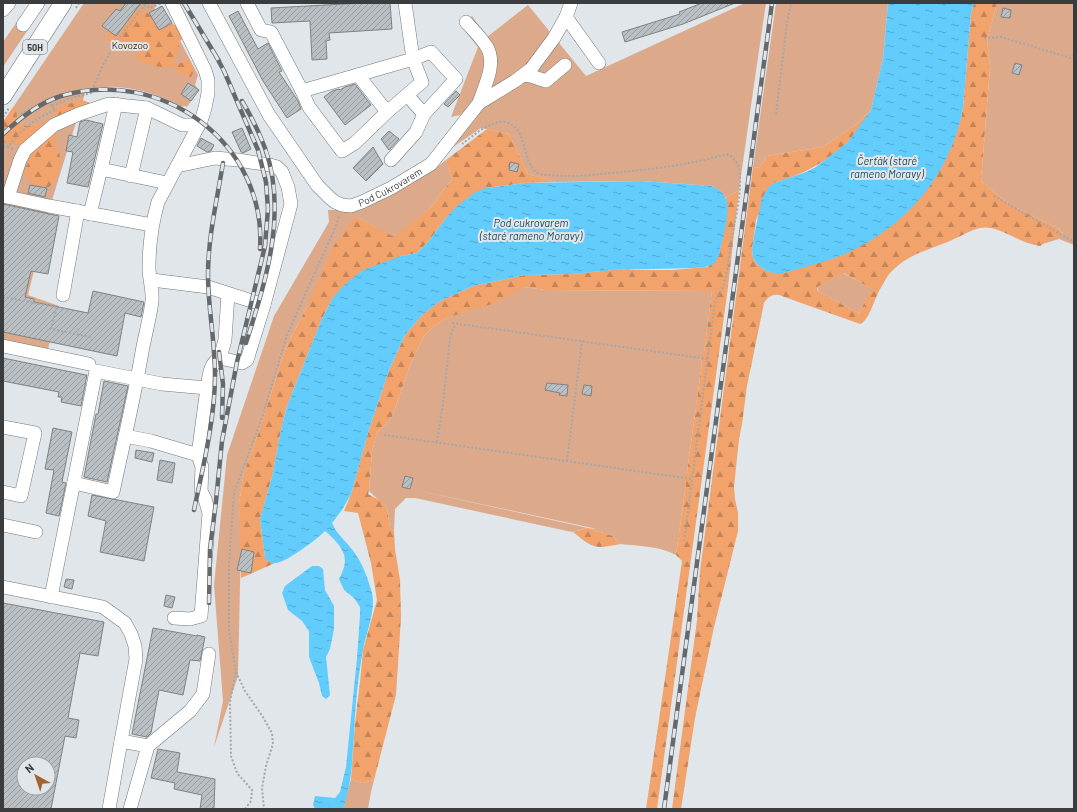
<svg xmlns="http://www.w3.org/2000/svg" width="1077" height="812" font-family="Barlow,sans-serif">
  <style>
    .green { fill: #dcaa8a }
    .forest { fill: url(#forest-firs); fill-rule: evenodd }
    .water { fill: url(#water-ripples) }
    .building { fill: url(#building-hatch); stroke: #7d8285; fill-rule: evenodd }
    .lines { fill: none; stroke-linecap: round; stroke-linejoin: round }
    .minor-casing { stroke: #73787b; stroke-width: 14 }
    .major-casing { stroke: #73787b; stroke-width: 18 }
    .path { stroke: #a2a7aa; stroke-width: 2; stroke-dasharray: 2 2; stroke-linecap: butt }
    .minor { stroke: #fff; stroke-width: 13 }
    .major { stroke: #fff; stroke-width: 17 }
    .rail-casing { stroke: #66696c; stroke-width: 4.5 }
    .rail { stroke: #e0e6ea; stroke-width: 3; stroke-dasharray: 9; stroke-linecap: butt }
    .labels { text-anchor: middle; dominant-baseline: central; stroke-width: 4; stroke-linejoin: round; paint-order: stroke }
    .shield { fill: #e0e6ea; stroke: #6c6f72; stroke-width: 1 }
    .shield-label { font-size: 9px; font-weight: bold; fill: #3a3c3e }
    .park-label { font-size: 10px; fill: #492912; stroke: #e0e6ea }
    .street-label { font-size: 10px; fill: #3a3c3e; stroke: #e0e6ea }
    .water-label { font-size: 11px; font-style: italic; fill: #19475b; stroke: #e0e6ea }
  </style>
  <defs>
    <pattern id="forest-firs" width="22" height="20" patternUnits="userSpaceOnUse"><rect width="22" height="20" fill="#f2a26b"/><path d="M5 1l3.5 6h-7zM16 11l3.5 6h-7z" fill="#c58559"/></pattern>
    <pattern id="water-ripples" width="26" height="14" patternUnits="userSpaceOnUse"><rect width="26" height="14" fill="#62cdfd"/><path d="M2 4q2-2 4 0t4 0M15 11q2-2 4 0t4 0" fill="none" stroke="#52a8ce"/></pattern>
    <pattern id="building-hatch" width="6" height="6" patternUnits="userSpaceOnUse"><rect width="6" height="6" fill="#b9bfc2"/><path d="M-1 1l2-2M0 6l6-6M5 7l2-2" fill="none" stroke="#979c9f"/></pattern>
  </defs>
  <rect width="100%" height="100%" fill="#e0e6ea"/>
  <!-- green -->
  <path class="green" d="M84 3H156L154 11 162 6 198 75 195 85 199 90 187 107 184 106 182 107C156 92 115 81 86 90L49 210 28 295 59 306 47 353 3 343V122Z
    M745 3H766L757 64 739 190 726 198 720 191 712 186 641 181 556 182 528 174 509 134 481 128 441 155 479 111 451 117 478 47 462 27 472 16 487 37 528 5 586 76Z
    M776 3H888L883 58 871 110 857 124 823 147 767 156 759 168 753 167Z
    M997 3H1074V245L1059 239 1046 243 1031 244 1063 234 1059 229 1009 204 981 181 990 67 987 40Z
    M16 23 27 31 3 67V42Z
    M446 160 452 179 432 206 394 238 357 217 307 307 286 347 258 434 244 472 239 504 241 541 238 676 214 747 223 701 214 585 227 455 274 316 329 222 328 210H355L433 170Z
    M843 273 873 289 859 313 819 292 817 287Z
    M526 287 545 290 712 291 704 354 700 358 702 363 687 472 684 477 686 483 676 555C659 546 639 546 620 544L613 536 588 528 597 529 411 489 588 528 572 532 415 498H406L395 509 394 531 390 528 387 508 369 491 372 451 377 433 392 417 410 365 424 336 434 326 445 319Z
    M351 779 362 783 374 780 371 792 368 809H343Z"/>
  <!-- forest -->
  <path class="forest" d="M974 3H997L987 40 990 67 981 181 1009 204 1059 229 1063 235 1051 239 1040 246C1023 244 1008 232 991 228 977 225 966 234 954 239 933 249 912 252 894 269 887 275 884 283 879 291 874 300 869 321 860 324L779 295C772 294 768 297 764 303L747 386 742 424 739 439 734 487 735 499 738 513V531L714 627 695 718 681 809H672L697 620 700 571 753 167 759 168 767 156 823 147 857 124 871 110C864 120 857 134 847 143 824 164 803 174 774 183L756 220 752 250 753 258 757 264 766 271 784 273 845 254 950 150 961 118 963 108 971 13ZM844 273 872 289 859 313 819 292 817 289V287Z
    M138 10C151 11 152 19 159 30L172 23 180 29 184 37 179 42V50L173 62 177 64 181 63 188 58C191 64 196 70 191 77 181 76 180 72 173 67 160 68 150 66 138 60L135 52 128 51 109 42 107 39 108 32 125 16Z
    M82 100 96 105 103 110C92 118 88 118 75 116 69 122 58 128 56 136 53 147 59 148 60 156 62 166 56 181 49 187L34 186 27 177 22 174 28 163 29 154 23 146 3 142V122L14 106 16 109 18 125C31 127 43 126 54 118L55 110 57 107Z
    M487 129 509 134 528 174 556 182 525 183 486 188 446 218 428 242 417 253 401 256 332 299 321 321 287 406 281 430 272 477 260 519 265 557 268 561 275 563 241 578 239 504 244 472 258 434 286 347 307 307 331 250 350 223 357 217 394 237 432 206 452 179 446 160Z
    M739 190 728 287 657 809H646L682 561 676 555 686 483 683 477 687 472 702 363 700 358 704 353 712 291 545 290 526 287 489 305 467 311 445 319 434 326 424 336 410 365 392 417 377 433 372 451 369 491 368 494 379 500 387 508 390 528 394 531 395 549 400 580 401 617 396 695 374 780 362 783 351 779 355 723 360 682 363 650 377 600 371 563 358 513 344 511 351 494 370 426 389 370 405 335 422 315 440 301 473 286 525 275 572 274 612 270H672L708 267 719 255 727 210 726 198Z
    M588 528 613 536 620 544C594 549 594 549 573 532Z"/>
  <!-- water -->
  <path class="water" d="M888 3H974L971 13 963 108C951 174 907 226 845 254 826 262 804 267 784 273H774L766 271 757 264 753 258 752 250 754 236 762 198 768 188 774 183 806 172 816 167 848 142 871 110 883 58Z
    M641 181 712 186C718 189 724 193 726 199 731 214 722 239 719 255 715 267 707 267 695 268L612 270 573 274 525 275 473 286 440 301 422 315 405 335 389 370 370 426 351 494 342 510 332 523C337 535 347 542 354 552 363 564 368 579 372 593 376 612 366 632 363 650 358 677 355 706 354 734 352 760 352 785 343 809H315L313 805 315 796 335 798 340 792 346 767 357 658 360 615V607L354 598 344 590 339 579C346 565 348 557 338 544 334 539 330 535 325 531 317 539 286 563 275 563 270 563 267 561 265 557L260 519 272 477 281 430 287 406 321 321 332 299 344 285 363 270 401 256 417 253 428 242 446 218 456 207 474 193 486 188 525 183Z
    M312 566H319L323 569 325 590 334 606V629L330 649 326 657 330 695 326 699 322 696 319 683 309 657V631L302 621 288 610 282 593 285 586Z"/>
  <!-- building -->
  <path class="building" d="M126 3H141L116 36 102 26 116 9 120 11Z
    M362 3H390L392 29 329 33 330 40 326 41 327 59 312 60 310 21 272 23 271 8Z
    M702 3H735L683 24 625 42 622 32 680 14 679 12Z
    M162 6 172 23 159 30 149 13Z
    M1003 8 1011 10 1010 18 1001 17Z
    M238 11 258 49 268 43 282 71 279 72 298 101 301 109 287 118 263 81 229 16Z
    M1015 63 1022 65 1019 75 1012 73Z
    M188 83 199 90 191 101 181 94Z
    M355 84 371 105 345 125 324 97 332 91 339 89 340 90 345 87Z
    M456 91 460 95 448 107 444 104Z
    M86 120 103 124 88 187 67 183 73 152 66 151 69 135 77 137 80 122Z
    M242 128 251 149 243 153 241 152 232 132Z
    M389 131 399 139 389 150 381 139Z
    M201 138 214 145 211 151 207 152 197 146Z
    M373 147 383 164 366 181 353 168Z
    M510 162 519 164 517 172 509 170Z
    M30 185 47 188 45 197 28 193Z
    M3 204 59 216 48 274 31 271 25 297 34 299V302L88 313 93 291 144 302 141 317 125 313 117 356 3 332Z
    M3 358 86 375H87L81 406 61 402 62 397H58L59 392 3 381Z
    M104 381 128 386 107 482 84 477 96 414H98Z
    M547 383 568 385 567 396 559 395 560 393 545 390Z
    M584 385 592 386 591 396 582 394Z
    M53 428 72 432 62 482 66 483 59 516 46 513 54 470 45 469Z
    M136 450 154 453 152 462 135 458Z
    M160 460 175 463 172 483 157 480Z
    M405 476 413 478 410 489 402 487Z
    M92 495 154 507 144 561 100 552 106 521 88 516Z
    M242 549 254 552 251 573 237 570Z
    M66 579 74 580 72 589 64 587Z
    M166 595 175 597 172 608 164 606Z
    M3 603 104 622 98 656 80 653 68 718 79 720 76 738 65 736 51 809H3ZM24 764H48V788H24Z
    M153 628 197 636V635L205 637 200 661 190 660 183 695 159 690 151 733 147 737 132 734Z
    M158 749 180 753 177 772 215 779 214 809H200L202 795 174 789 175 783 151 778Z"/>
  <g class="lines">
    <defs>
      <g id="minor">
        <path id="s1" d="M209 3 269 115 317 185 330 198 335 202 342 205 351 206 362 202 391 188 431 164 479 103 515 81 531 69 554 38 566 17 571 3"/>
        <path d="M247 3 261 30 271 32 302 91 413 59 405 3"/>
        <path d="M3 10 9 3"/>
        <path d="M566 17 599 63"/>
        <path d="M466 22C473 30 483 39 488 49 496 66 484 87 479 103"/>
        <path d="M23 25 38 3"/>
        <path d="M524 75 531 76 546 81 565 65"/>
        <path d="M302 91 309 107 342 151 355 143 387 112 358 75"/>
        <path d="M387 112 422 82 413 59 431 52 456 79 424 114 407 95"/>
        <path d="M391 160 416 132 424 114"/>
        <path d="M101 169 116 104"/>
        <path d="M131 176 147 108"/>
        <path d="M3 196 49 206 152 225"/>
        <path d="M8 197 20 160 25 150 54 125 79 114 109 104 147 108 182 125H198"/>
        <path d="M90 214 101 169 167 183"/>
        <path d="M152 280 208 287 264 305 291 204 288 187 282 172 277 167 270 165 238 160 215 158 177 166"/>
        <path d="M63 295 78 211"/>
        <path d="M3 346 89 364"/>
        <path d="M220 358 225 340 228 294"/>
        <path d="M3 427 35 433 21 496 3 492"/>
        <path d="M125 436 151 441 198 455 207 388"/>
        <path d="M74 483 113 492C123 445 134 399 142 352 145 335 150 318 152 301 153 290 149 279 149 268 149 246 152 223 158 202L201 121 205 108 208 93V80L205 70 172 3"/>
        <path d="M3 525 36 532"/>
        <path d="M3 587 103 607 125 623 131 634 135 646 136 659 121 741"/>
        <path d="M51 597 96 371 162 384 207 388C209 377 209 364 220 358L242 363 247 360 264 305"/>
        <path d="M174 618 190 619 201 616 209 513 205 499 201 491 202 467 198 455"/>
        <path d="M148 746 190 711 203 694 209 654"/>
        <path d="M109 809 121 741 148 746 130 809"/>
      </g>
      <path id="major" d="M3 96 63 3"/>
    </defs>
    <!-- minor casing -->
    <use href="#minor" class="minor-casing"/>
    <!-- major casing -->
    <use href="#major" class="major-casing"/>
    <!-- path -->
    <path class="path" d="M76 8 79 3
      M984 38 1001 37 1071 58 1074 54
      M52 106 71 98 91 93 104 63 119 38 145 5 151 8 161 3
      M21 114 47 99 55 110
      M776 114 787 23 791 3
      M3 117 9 108
      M462 144C473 136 490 120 505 122 529 126 521 165 538 173 541 175 546 175 550 175 567 177 584 176 601 174 644 170 687 166 727 154 733 157 737 162 739 168 743 190 735 220 731 242 729 257 727 273 723 287 721 292 717 296 715 301L684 543
      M3 146 8 147
      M13 149 8 147C23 128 33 120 55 110L57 111
      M994 196 1074 242
      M3 297 57 307 51 329 91 337
      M452 323 708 359
      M384 435 692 479
      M437 442 443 404 450 338 453 328 457 324
      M567 461 582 341
      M236 672 245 691 263 717 272 733 273 744 266 766 262 788 264 809
      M245 809 251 801 252 790 237 773 231 756 230 702 236 671 229 630V564L234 493 262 418 287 335 336 226 339 216"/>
    <!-- minor -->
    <use href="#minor" class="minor"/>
    <!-- major -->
    <use href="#major" class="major"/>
    <defs>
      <path id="rail" d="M184 3 219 61
        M242 101C251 116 259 132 265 148 288 213 266 280 246 343
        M3 134C20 118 39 103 61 96 161 66 267 143 260 249
        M219 352 223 384 222 418
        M194 510C203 467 215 419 215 375 215 341 208 308 208 275 208 237 217 200 223 163
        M209 603 210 549 216 501 222 441 237 362 265 246 268 209 266 182 258 150 224 71 216 56
        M664 809 772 3"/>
    </defs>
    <!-- rail casing -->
    <use href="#rail" class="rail-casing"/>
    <!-- rail -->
    <use href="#rail" class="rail"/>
  </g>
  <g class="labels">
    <!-- shield labels -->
    <rect class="shield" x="23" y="40" width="24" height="14" rx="3"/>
    <g class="shield-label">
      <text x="35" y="47">50H</text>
    </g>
    <!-- park labels -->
    <g class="park-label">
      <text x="130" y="45">Kovozoo</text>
    </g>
    <!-- street labels -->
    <g class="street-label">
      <text stroke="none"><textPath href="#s1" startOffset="297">Pod Cukrovarem</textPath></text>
    </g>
    <!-- water labels -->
    <g class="water-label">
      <text x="887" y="160">Čerťák (staré<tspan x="887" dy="13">rameno Moravy)</tspan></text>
      <text x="531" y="222">Pod cukrovarem<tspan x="531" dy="13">(staré rameno Moravy)</tspan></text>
    </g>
  </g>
  <!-- border -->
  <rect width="1077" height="812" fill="none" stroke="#3a3c3e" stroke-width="8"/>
  <!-- north arrow -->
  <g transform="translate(36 776) rotate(320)"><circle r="19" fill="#e0e6ea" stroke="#9ea2a5"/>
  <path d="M0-3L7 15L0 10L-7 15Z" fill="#a56231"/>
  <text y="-6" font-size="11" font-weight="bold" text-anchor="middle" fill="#3a3c3e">N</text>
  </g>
</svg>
